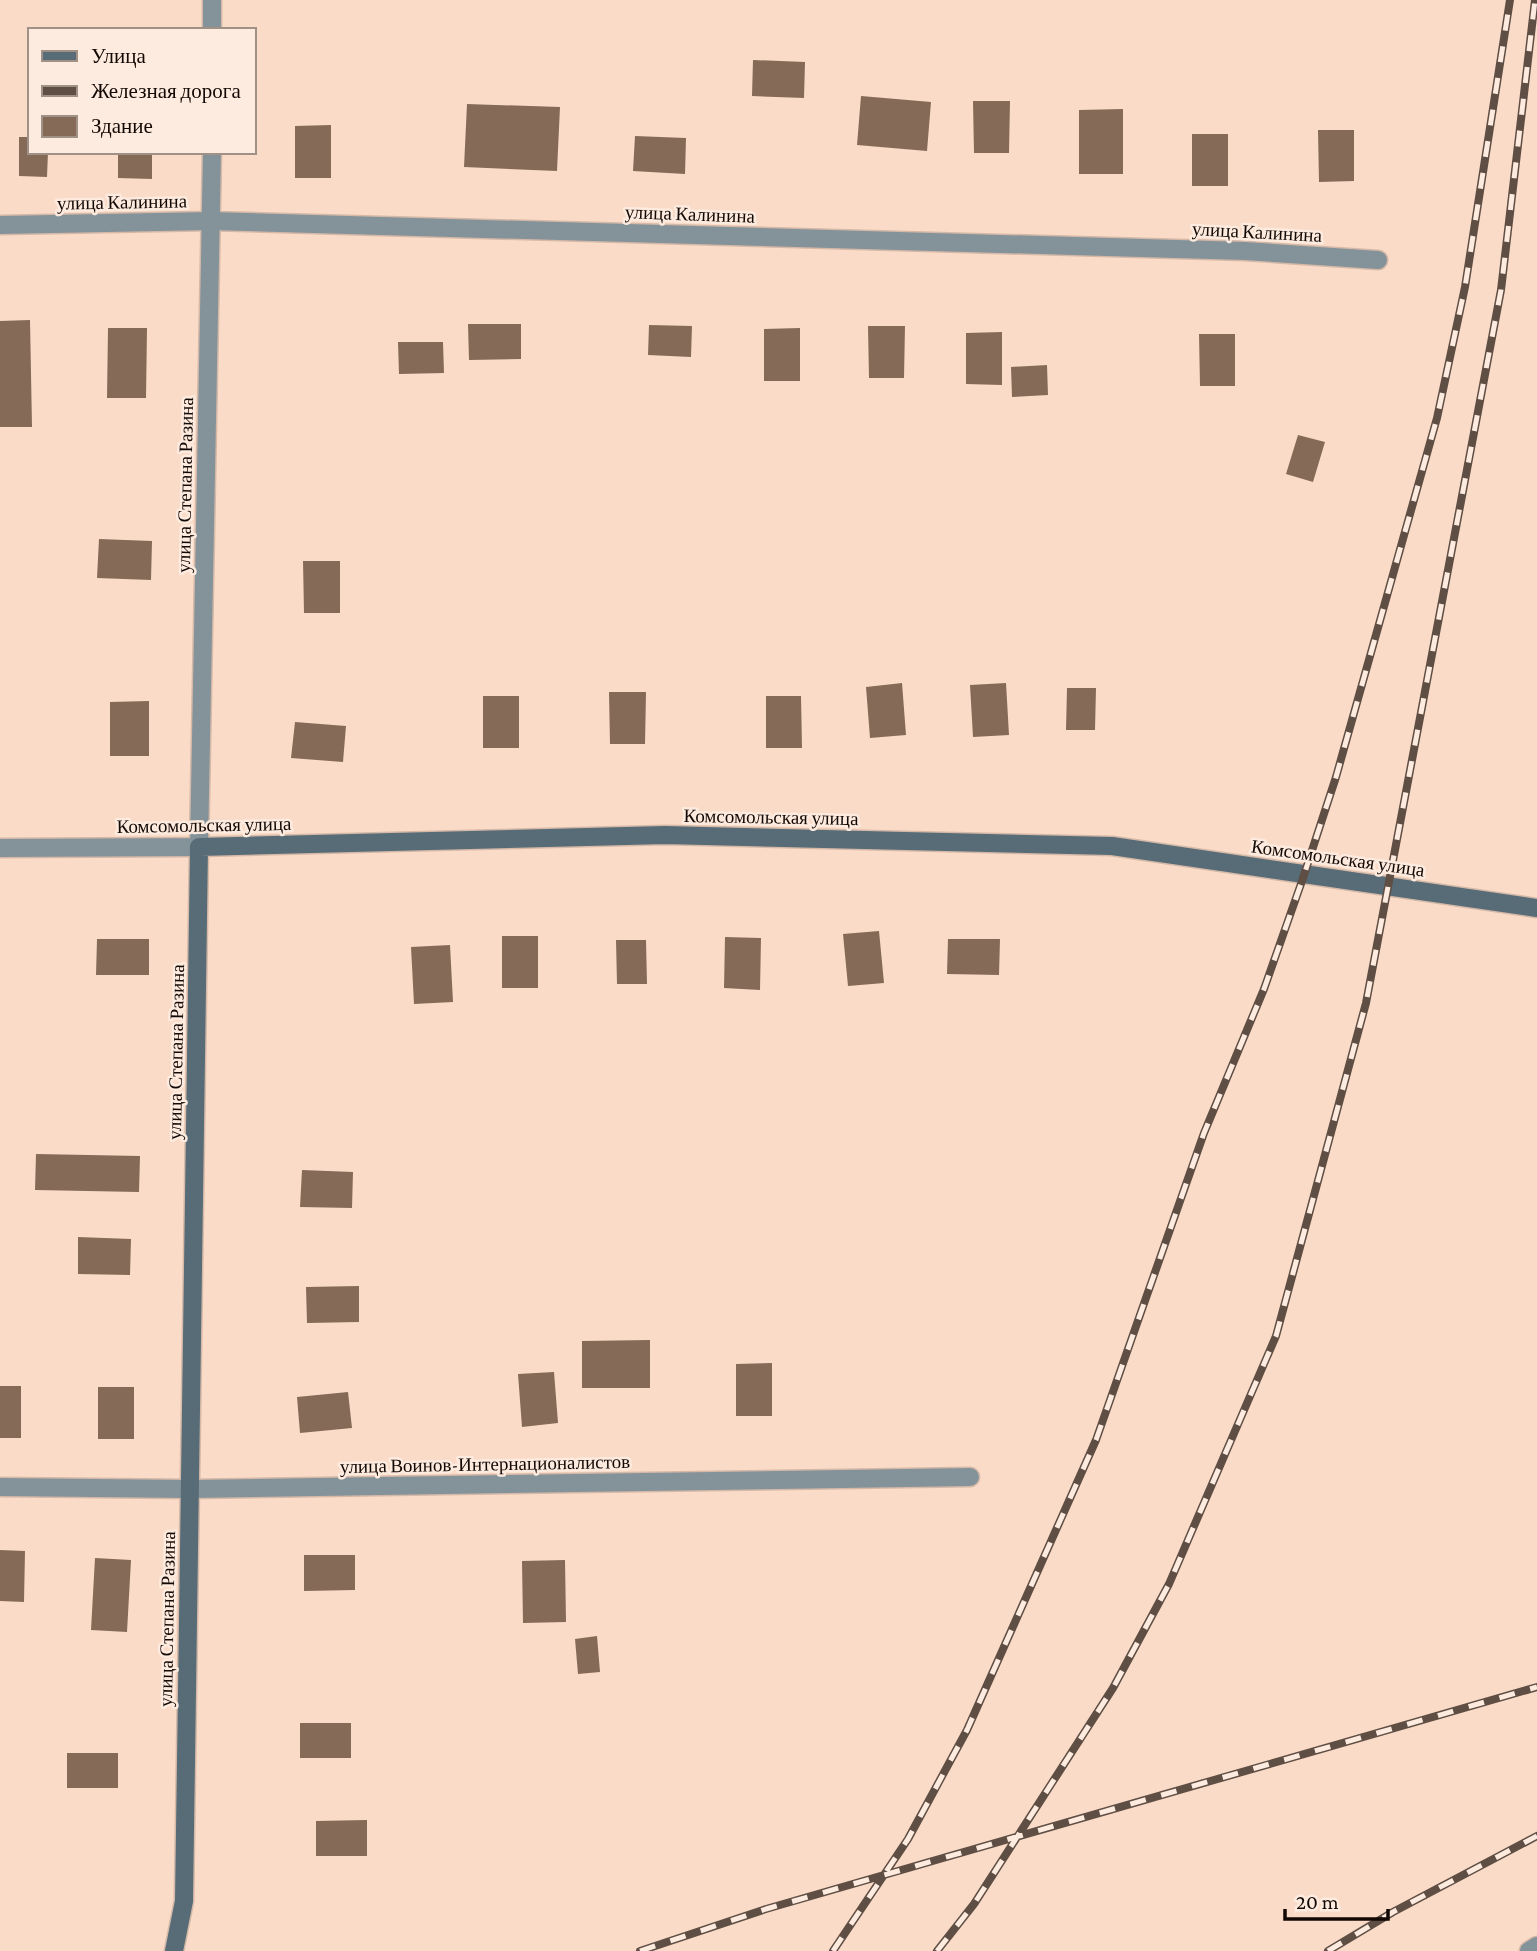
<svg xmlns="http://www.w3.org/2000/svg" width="1537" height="1951" font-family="'Crimson Pro',serif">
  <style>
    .building { fill: #856a58 }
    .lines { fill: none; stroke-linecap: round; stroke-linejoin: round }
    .service-casing { stroke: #d5b9a8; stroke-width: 21 }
    .minor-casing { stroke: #d5b9a8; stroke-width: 21 }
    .secondary-casing { stroke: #d5b9a8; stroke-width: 21 }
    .service { stroke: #84929a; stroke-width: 18 }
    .minor { stroke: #84929a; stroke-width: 18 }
    .secondary { stroke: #576c77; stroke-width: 18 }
    .rail-casing { stroke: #5f4e44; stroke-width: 8 }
    .rail { stroke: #feebdf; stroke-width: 5; stroke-dasharray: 16; stroke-linecap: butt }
    .labels { text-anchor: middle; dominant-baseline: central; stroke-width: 5; stroke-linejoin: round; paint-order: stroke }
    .street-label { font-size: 19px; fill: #130904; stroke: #feebdf }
  </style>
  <rect width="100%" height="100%" fill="#fadbc7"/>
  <!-- building -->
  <path class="building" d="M753 60 805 62 804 98 752 96Z
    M861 96 931 102 927 151 857 145Z
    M973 101H1010L1009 153H974Z
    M467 104 560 107 557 171 464 167Z
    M1123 109V174H1079V110Z
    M331 125V178H295V126Z
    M1318 130H1354V181L1319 182Z
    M1192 134H1228V186H1192Z
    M635 136 686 138 685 174 633 171Z
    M19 137H30V152H48L47 177 19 176Z
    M118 152H152V179L118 178Z
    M30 320 32 427H0V321Z
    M468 324H521V359L469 360Z
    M649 325 692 326 691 357 648 355Z
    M868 326H905L904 378H869Z
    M108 328H147L146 398H107Z
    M800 328V381H764V329Z
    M1002 332V385L966 384V333Z
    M1199 334H1235V386H1200Z
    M398 342H443L444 373 399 374Z
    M1047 365 1048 395 1012 397 1011 367Z
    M1298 435 1325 442 1313 482 1286 474Z
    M99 539 152 541 151 580 97 578Z
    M303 561H340V613H304Z
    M902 683 906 735 870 738 866 687Z
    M1006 683 1009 735 973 737 970 685Z
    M1067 688H1096L1095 730H1066Z
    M609 692H646L645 744H610Z
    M483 696H519V748H483Z
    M766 696H801L802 748H766Z
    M149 701V756H110V702Z
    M295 722 346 726 343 762 291 758Z
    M879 931 884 983 848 986 843 934Z
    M502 936H538V988H502Z
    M725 937 761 938 760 990 724 988Z
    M97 939H149V975H96Z
    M948 939H1000L999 975 947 974Z
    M616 940H646L647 984H617Z
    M450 945 453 1002 414 1004 411 947Z
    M36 1154 140 1156 139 1192 35 1190Z
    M302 1170 353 1172 352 1208 300 1207Z
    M78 1237 131 1239 130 1275 78 1274Z
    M359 1286V1322L307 1323 306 1287Z
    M650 1340V1388H582V1341Z
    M772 1363V1416H736V1364Z
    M554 1372 558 1423 522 1427 518 1374Z
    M0 1386H21V1438H0Z
    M98 1387H134V1439H98Z
    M348 1392 352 1428 300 1433 297 1397Z
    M0 1550 25 1551 24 1602 0 1601Z
    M304 1555H355V1590L304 1591Z
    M95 1558 131 1560 127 1632 91 1630Z
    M565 1560 566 1622 523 1623 522 1561Z
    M597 1636 600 1672 578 1674 575 1639Z
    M300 1723H351V1758H300Z
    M67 1753H118V1788H67Z
    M367 1820V1856H316V1821Z"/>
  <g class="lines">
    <defs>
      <path id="service" d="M1529 1951 1537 1946"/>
      <path id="minor" d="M212 30V0
        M0 225 211 221 1245 251 1378 260
        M0 848 199 847 212 152
        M0 1487 190 1489 970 1477"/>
      <path id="secondary" d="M174 1951 184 1901 199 847 665 835 1112 846 1537 908"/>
    </defs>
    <!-- service casing -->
    <use href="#service" class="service-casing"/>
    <!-- minor casing -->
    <use href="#minor" class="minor-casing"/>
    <!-- secondary casing -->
    <use href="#secondary" class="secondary-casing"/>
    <!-- service -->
    <use href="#service" class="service"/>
    <!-- minor -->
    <use href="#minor" class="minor"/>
    <!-- secondary -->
    <use href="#secondary" class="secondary"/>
    <defs>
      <path id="rail" d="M640 1951 766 1909 1537 1687
        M833 1951 908 1839 967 1730 1096 1440 1204 1133 1264 989 1302 881 1336 777 1437 418 1465 287 1510 0
        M937 1951 974 1904 1113 1688 1169 1584 1276 1336 1366 1003 1501 290 1535 0
        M1328 1951 1393 1912 1537 1836"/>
    </defs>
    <!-- rail casing -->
    <use href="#rail" class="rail-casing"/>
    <!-- rail -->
    <use href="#rail" class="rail"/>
  </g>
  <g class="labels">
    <!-- street labels -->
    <g class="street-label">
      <text transform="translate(122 202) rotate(-1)">улица Калинина</text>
      <text transform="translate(690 214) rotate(2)">улица Калинина</text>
      <text transform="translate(1257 232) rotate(3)">улица Калинина</text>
      <text transform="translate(185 485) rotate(-89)">улица Степана Разина</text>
      <text transform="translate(771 817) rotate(1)">Комсомольская улица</text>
      <text transform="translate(204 825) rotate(-1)">Комсомольская улица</text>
      <text transform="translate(1338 858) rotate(8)">Комсомольская улица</text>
      <text transform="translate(176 1052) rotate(-89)">улица Степана Разина</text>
      <text transform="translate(485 1464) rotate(-1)">улица Воинов-Интернационалистов</text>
      <text transform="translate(167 1619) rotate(-89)">улица Степана Разина</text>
    </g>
  </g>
  <!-- legend -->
  <rect x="28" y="28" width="228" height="126" fill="#feebdf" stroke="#a09187" stroke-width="2"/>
  <rect x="42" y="51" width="35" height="10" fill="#576c77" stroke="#a09187" stroke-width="2"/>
  <text x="91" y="63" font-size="21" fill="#130904">Улица</text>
  <rect x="42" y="86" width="35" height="10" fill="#5f4e44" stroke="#a09187" stroke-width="2"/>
  <text x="91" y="98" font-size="21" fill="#130904">Железная дорога</text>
  <rect x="42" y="116" width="35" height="21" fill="#856a58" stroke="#a09187" stroke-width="2"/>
  <text x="91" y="133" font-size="21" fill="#130904">Здание</text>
  <!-- scale -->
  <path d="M1285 1909v10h103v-10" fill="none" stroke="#130904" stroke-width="3.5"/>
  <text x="1296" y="1909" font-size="21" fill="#130904" stroke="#feebdf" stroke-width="5" paint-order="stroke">20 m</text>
</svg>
